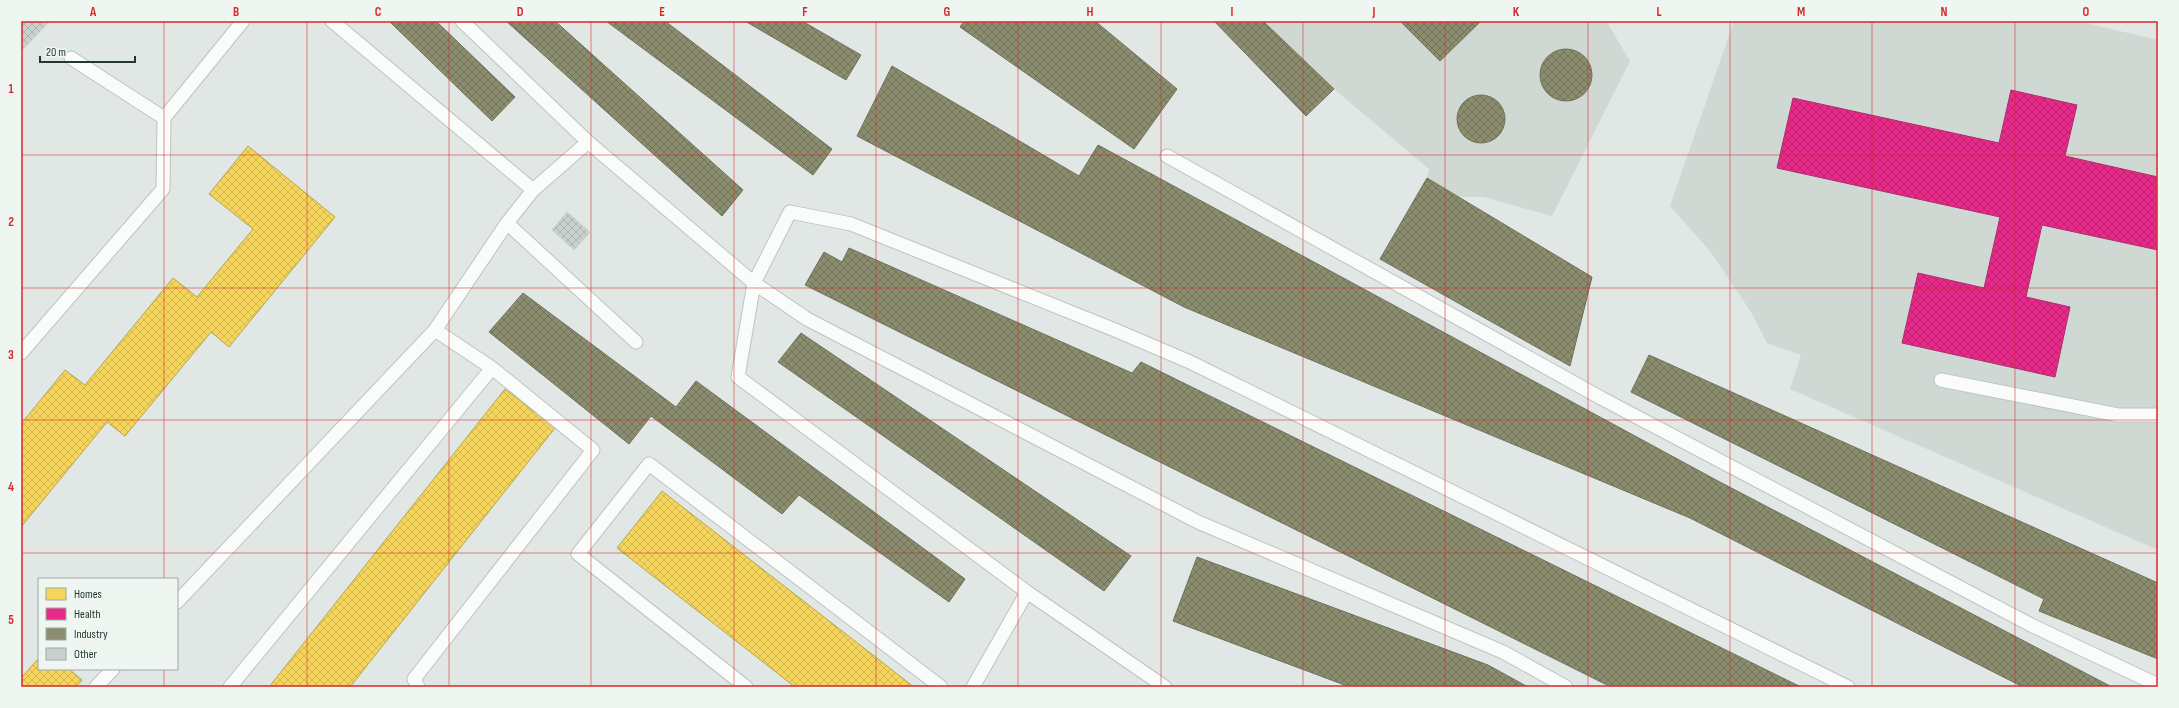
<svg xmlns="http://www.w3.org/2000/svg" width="2179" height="708" font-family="'Sofia Sans Condensed',sans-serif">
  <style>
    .built { fill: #d0d8d3 }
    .homes { fill: url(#homes-cross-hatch); stroke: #b6a64e }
    .health { fill: url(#health-cross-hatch); stroke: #ac2e6e }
    .industry { fill: url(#industry-cross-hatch); stroke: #6c735b }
    .building { fill: url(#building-cross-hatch); stroke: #cad0cd }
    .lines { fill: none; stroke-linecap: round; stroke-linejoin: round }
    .lane-casing { stroke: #bec3c1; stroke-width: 15 }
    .lane { stroke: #fafbfb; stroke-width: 13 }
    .grid { fill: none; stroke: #d62828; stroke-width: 1; stroke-opacity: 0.55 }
    .neatline { fill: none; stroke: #d62828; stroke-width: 1.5 }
    .grid-label { font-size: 13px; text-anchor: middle; font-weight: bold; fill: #d62828 }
  </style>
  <defs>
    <pattern id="homes-cross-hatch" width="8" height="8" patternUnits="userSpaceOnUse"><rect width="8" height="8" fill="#f6d55c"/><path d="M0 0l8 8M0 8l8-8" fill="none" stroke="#d3b850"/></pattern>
    <pattern id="health-cross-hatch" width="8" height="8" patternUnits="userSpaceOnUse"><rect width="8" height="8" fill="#e7298a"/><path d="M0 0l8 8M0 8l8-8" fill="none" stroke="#bb2471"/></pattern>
    <pattern id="industry-cross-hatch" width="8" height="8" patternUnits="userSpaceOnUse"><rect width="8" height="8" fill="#8c8c6e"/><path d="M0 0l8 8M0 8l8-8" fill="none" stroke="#72735b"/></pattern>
    <pattern id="building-cross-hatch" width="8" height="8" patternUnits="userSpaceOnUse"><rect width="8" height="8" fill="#cad0cd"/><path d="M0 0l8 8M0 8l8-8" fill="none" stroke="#adb3b0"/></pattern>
  </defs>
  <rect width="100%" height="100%" fill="#e1e7e4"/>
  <!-- built -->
  <path class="built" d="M1263 21H1610L1608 24 1630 61 1552 216 1484 197H1459L1427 178 1429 169 1334 89Z
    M1734 21H2077L2158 40V550L1790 389 1801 355 1767 343 1751 312 1710 251 1670 206Z"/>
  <!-- homes -->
  <path class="homes" d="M248 146 335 217 229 347 211 332 125 436 107 422 21 527V424L65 370 85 385 173 278 197 297 253 229 209 194Z
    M505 389 555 428 350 687H269Z
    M662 491 914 687H795L617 548Z
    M39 658V669H69L82 680 76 687H21V678Z"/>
  <!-- health -->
  <path class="health" d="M2011 90 2077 105 2065 156 2158 177V250L2042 225 2026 297 2070 307 2055 377 1902 343 1918 273 1984 288 2000 217 1777 168 1793 98 1999 143Z"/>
  <!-- industry -->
  <path class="industry" d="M389 21H436L515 97 492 121Z
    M506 21H555L743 190 722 216Z
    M606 21H665L832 149 813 175Z
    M745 21H802L861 55 846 80Z
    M964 21H1095L1177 89 1134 149 960 27Z
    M1214 21H1263L1334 89 1306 116Z
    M1400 21H1481L1440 61Z
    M1540 75a26 26 0 1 1 52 0a26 26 0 1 1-52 0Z
    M892 66 1079 176 1098 145 1718 481 2112 687H2023L1690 518 1184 307 857 136Z
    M1457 119a24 24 0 1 1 48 0a24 24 0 1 1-48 0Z
    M1427 178 1592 277 1570 366 1380 259Z
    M849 248 1132 373 1141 362 1801 687H1611L805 285 824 252 842 262Z
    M523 293 676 407 696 381 965 579 949 602 799 495 782 514 651 416 629 444 489 332Z
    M801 333 1131 556 1104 591 778 362Z
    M1649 355 2158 583V659L2039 611 2044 599 1631 392Z
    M1197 557 1488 665 1528 687H1350L1173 621Z"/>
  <!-- building -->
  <path class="building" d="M21 21H50L21 51Z
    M567 212 590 232 574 250 552 230Z"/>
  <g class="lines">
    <defs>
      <path id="lane" d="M332 21 533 190
        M462 21 588 142
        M71 58 164 118
        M1167 156 1601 398 2033 626 2158 685
        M507 223 636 342
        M21 353 163 189 164 118 243 21
        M1941 380 2118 415H2158
        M177 602 435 330 507 223 533 190 588 142 754 283 738 377 1027 592 1165 687
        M96 687 113 669
        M230 687 492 368
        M418 687 414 679 593 450 492 368 435 330
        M746 687 578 554 649 464 941 687
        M973 687 1027 592
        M1566 687 1503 652 1198 522 807 319 754 283 790 212 851 224 1115 330 1190 362 1848 687"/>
    </defs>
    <!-- lane casing -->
    <use href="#lane" class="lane-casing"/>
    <!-- lane -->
    <use href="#lane" class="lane"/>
  </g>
  <!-- grid -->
  <path class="grid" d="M164 21V579M307 21V687M449 21V687M591 21V687M734 21V687M876 21V687M1018 21V687M1161 21V687M1303 21V687M1445 21V687M1588 21V687M1730 21V687M1872 21V687M2015 21V687M21 155H2158M21 288H2158M21 420H2158M21 553H2158M164 669V687"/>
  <!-- border -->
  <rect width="2179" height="708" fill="none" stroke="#eff6f2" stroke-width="44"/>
  <!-- legend -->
  <rect x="38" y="578" width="140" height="92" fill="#eff6f2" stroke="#9daaa4"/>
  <rect x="46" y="588" width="20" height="12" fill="#f6d55c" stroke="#9daaa4"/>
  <text x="74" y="598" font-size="12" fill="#21382e">Homes</text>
  <rect x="46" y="608" width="20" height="12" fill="#e7298a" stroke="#9daaa4"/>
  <text x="74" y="618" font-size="12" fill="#21382e">Health</text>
  <rect x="46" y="628" width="20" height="12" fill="#8c8c6e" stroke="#9daaa4"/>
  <text x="74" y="638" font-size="12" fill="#21382e">Industry</text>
  <rect x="46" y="648" width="20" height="12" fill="#cad0cd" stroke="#9daaa4"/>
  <text x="74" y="658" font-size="12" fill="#21382e">Other</text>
  <!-- scale -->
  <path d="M40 56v6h95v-6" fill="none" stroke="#21382e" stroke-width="2"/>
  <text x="46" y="56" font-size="12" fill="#21382e" stroke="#eff6f2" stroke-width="3" paint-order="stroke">20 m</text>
  <rect x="22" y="22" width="2135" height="664" class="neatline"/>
  <g class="grid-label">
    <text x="93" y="16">A</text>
    <text x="236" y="16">B</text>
    <text x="378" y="16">C</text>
    <text x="520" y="16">D</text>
    <text x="662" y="16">E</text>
    <text x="805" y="16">F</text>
    <text x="947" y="16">G</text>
    <text x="1090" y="16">H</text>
    <text x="1232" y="16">I</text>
    <text x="1374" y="16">J</text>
    <text x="1516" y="16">K</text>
    <text x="1659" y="16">L</text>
    <text x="1801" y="16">M</text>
    <text x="1944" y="16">N</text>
    <text x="2086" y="16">O</text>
    <text x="11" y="93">1</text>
    <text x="11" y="226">2</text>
    <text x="11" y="359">3</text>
    <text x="11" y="491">4</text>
    <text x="11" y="624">5</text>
  </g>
</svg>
